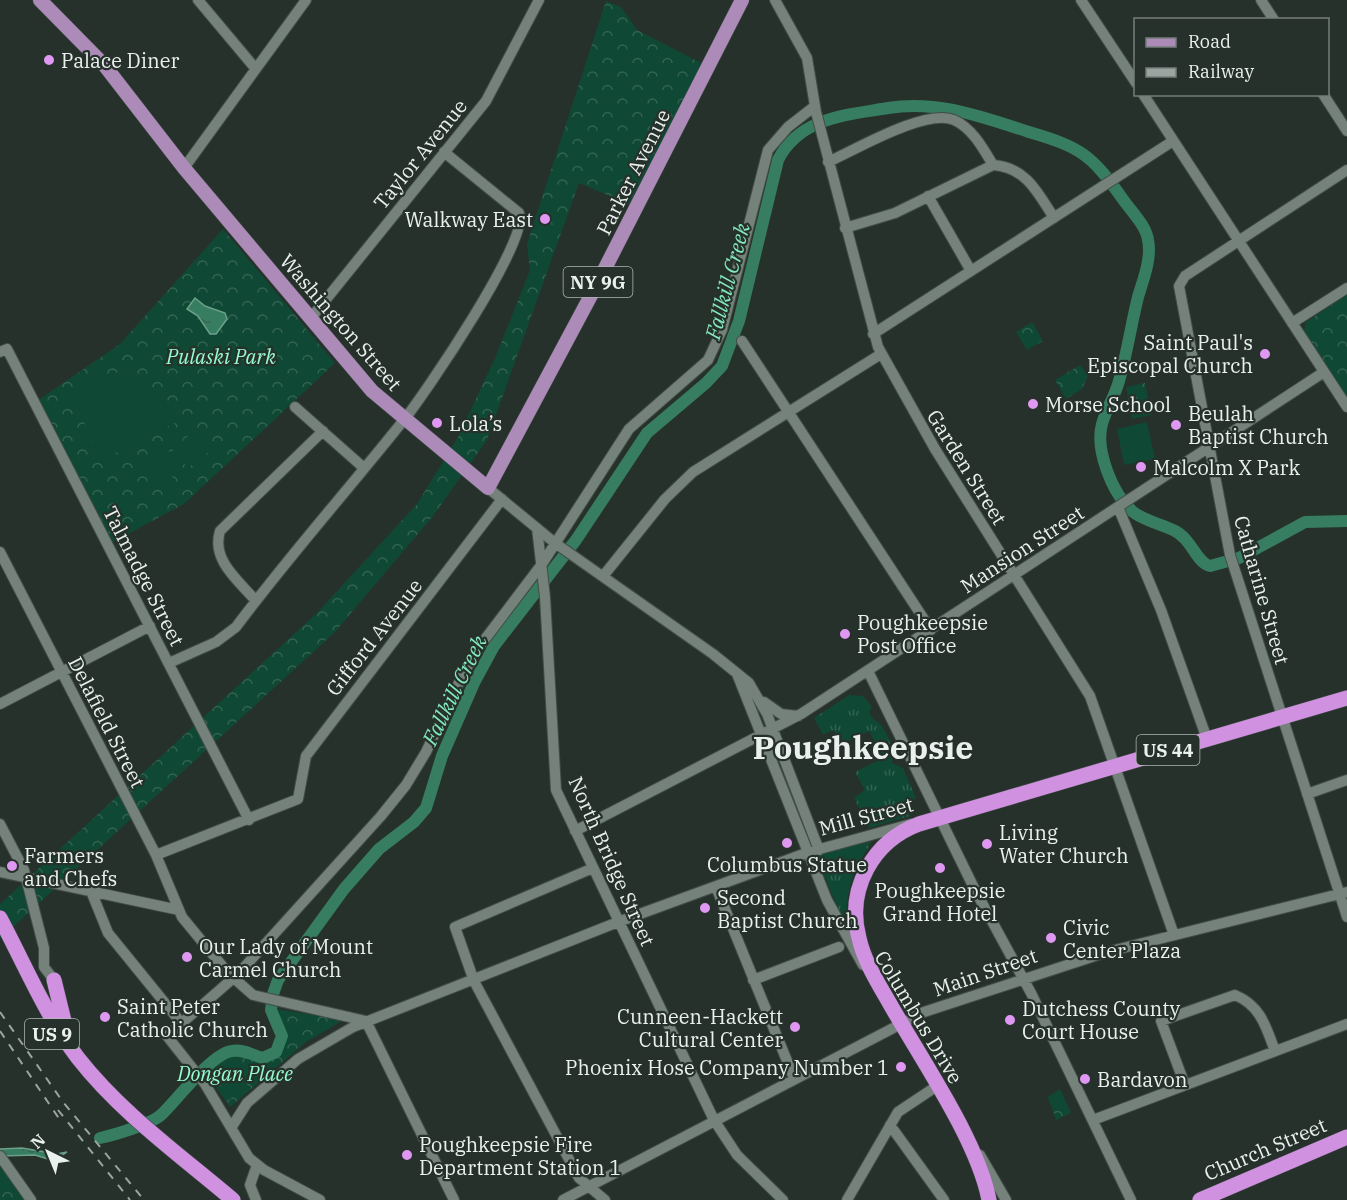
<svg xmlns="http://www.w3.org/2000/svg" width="1347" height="1200" font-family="'IBM Plex Serif',serif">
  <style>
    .grass { fill: url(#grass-tufts) }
    .forest { fill: url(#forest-crowns) }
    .pitch { fill: #0f4834 }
    .water { fill: url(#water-ripples); stroke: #6ca08b; stroke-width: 1.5 }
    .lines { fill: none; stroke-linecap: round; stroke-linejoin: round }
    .river { stroke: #367d61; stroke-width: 12 }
    .minor-casing { stroke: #434d48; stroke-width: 12 }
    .major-casing { stroke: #434d48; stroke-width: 15 }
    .highway-casing { stroke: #434d48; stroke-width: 16 }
    .minor { stroke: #75817b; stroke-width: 10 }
    .major { stroke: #ac8bb8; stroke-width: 14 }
    .highway { stroke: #d091e0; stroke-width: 15 }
    .rail { stroke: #9ba4a0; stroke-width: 2; stroke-dasharray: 8 8; stroke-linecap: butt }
    .poi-dot { fill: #df98f1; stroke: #27312c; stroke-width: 2 }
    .labels { text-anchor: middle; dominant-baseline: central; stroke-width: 4.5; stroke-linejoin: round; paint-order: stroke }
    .shield { fill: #27312c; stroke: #afb7b3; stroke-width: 1.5 }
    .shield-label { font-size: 18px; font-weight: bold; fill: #e9f0ed }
    .poi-label { font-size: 20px; fill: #e9f0ed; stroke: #27312c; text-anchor: start }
    .street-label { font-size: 20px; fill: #e9f0ed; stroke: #27312c }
    .park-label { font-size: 20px; font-style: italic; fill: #95fcd0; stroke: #27312c }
    .water-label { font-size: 21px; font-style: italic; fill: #84eabf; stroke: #27312c }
    .town-label { font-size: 32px; font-weight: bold; fill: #e9f0ed; stroke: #27312c }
  </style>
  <defs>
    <pattern id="grass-tufts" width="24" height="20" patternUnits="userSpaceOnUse" patternTransform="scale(1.5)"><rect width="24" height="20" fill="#0f4834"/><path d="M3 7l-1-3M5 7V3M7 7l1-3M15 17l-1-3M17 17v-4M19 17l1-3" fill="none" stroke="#326352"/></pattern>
    <pattern id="forest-crowns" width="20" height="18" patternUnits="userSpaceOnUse" patternTransform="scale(1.5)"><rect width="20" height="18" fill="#0f4834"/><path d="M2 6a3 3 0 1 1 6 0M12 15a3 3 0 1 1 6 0" fill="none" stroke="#326352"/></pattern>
    <pattern id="water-ripples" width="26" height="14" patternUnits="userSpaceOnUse" patternTransform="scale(1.5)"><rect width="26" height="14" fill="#367d61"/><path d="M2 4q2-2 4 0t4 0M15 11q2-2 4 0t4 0" fill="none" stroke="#3e6254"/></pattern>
  </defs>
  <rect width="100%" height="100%" fill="#27312c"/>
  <!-- grass -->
  <path class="grass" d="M849 695 863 696 872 707 869 712C872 719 873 719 878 722 888 730 894 752 892 763L903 768 916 798 904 804 910 816 869 828 854 798 865 790 855 772 883 758 869 731 841 744 833 730 823 735 814 718Z
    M871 842C868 849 863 855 859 863 846 888 843 915 852 941L815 854 836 847Z"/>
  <!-- forest -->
  <path class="forest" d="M606 1 621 7 637 30 703 64 629 204 579 183 487 440 433 516 335 632 0 939V904L317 613 417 504 457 439 496 356 530 270 527 244Z
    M223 229 335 363 184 504 111 543 37 401 120 344Z
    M1347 295V397L1304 331 1306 322Z
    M1032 322 1043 341 1027 350 1016 332Z
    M1080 365 1088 376 1082 389 1066 399 1055 380Z
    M1145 383 1151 415 1132 419 1126 387Z
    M271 1008 337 1019 340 1022 306 1042 230 1107 204 1070C230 1050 231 1046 263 1058L272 1056 282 1036Z
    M1060 1089 1071 1113 1056 1120 1048 1097Z
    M0 1165 24 1200H0Z"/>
  <!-- pitch -->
  <path class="pitch" d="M123 370 148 383 177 422 108 457 100 456 70 391Z
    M1147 422 1155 459 1124 465 1117 429Z
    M192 433 208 452 199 459 183 440Z
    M181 442 196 461 188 468 172 449Z
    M169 451 185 470 176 477 161 458Z
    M158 460 174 479 165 487 149 467Z
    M239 1073 248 1086 229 1100 220 1087Z"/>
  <!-- water -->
  <path class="water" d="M195 298 205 306 225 313 227 319 216 334H210L198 316 187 309Z
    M22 1148 57 1154 67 1152 54 1161 35 1155 0 1156V1149Z"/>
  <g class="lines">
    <!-- river -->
    <path class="river" d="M100 1138C114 1135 151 1124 161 1115 176 1101 212 1053 232 1051 244 1049 252 1055 263 1058L276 1052 282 1036 271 1010 273 994 278 980 344 889 379 849 414 822 426 808 442 756 474 683 494 646 576 540 647 433 706 383 722 366 739 321 778 160C800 117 847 115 888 108 938 100 982 117 1029 132 1080 147 1091 154 1122 198 1130 210 1146 225 1148 240 1152 258 1143 280 1138 297 1131 325 1127 354 1119 381 1115 396 1106 409 1102 424 1095 450 1112 493 1132 511 1142 520 1161 524 1173 530 1192 538 1196 563 1210 566L1239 558 1305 522 1347 521"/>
    <defs>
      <path id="minor" d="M198 0 255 68
        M775 0 807 58 816 112 878 347 935 449 1090 696 1174 935
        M1081 0 1136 83
        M1261 0 1274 20
        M1143 94 1347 407
        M1323 94 1347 131
        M828 162C857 149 926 108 954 120 972 128 983 148 993 165
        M184 168 306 0
        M1347 170 1185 276 1179 286 1230 555 1347 917
        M928 196 971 271
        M845 228 895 213 993 165C1026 167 1038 193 1054 218
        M311 318 486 101 539 0
        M1292 323 1347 288
        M873 334 1173 141
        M742 341 931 630
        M0 352 7 349 249 820
        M295 407 364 468
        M488 488 555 543 713 654 749 683 767 714 819 850
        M1118 507 1161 610 1207 739
        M537 528 545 597 556 790 714 1120 737 1155 783 1200
        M0 552 156 855 182 917 228 973 253 995 366 1021 454 1200
        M604 575 665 499 693 472 881 354
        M256 601C238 580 211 560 220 531L323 431
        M169 663 216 642 236 627C289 556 348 490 403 421 423 397 533 235 519 213L444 152
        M868 671 975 890 1031 993 1131 1200
        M737 674 827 900 863 965
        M764 702 781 714 798 716
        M0 704 150 626
        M1307 794 1347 780
        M0 824 24 870 44 948V967L54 980
        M575 831 801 714 1324 372
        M156 855 298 799 306 756 502 499
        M593 868 455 927 474 981 579 1178 605 1200
        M0 872 179 910
        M716 887 794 1078
        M91 891 108 933 182 1024
        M753 980 839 947
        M1185 1085 1161 1021 1235 995C1261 1006 1266 1027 1275 1051
        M1093 1120 1347 1024
        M890 1125 944 1200
        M231 1128 247 1103 298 1059 353 1027 618 922 809 852 911 824
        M980 1155 1006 1200
        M0 1156 31 1200
        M256 1200 250 1185 257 1165
        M320 1200 264 1170 249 1158 205 1084 167 1036 239 973 381 816 406 785 426 752 463 674 479 647 542 564 629 429 708 360 722 330 768 150 788 127 815 106
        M563 1200 924 1012 1107 952 1347 892
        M847 1200 898 1112 937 1086"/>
      <path id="major" d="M40 0 105 66 184 168 372 391 488 488 596 286 742 0"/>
      <path id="highway" d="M0 918C25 965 46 1016 78 1058 121 1113 180 1155 233 1200
        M54 980 66 1029
        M989 1200C978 1141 920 1057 890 1004 878 983 864 961 859 938 846 889 873 841 919 824L1347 698
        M1200 1200 1347 1137"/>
    </defs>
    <!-- minor casing -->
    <use href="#minor" class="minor-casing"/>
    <!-- major casing -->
    <use href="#major" class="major-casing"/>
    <!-- highway casing -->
    <use href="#highway" class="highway-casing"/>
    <!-- minor -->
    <use href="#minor" class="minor"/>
    <!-- major -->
    <use href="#major" class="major"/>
    <!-- highway -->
    <use href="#highway" class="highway"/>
    <!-- rail -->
    <path class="rail" d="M0 1012 63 1102 144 1200
      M0 1031 60 1120
      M58 1110 130 1200"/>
  </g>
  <!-- markers -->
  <g class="poi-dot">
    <circle cx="49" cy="60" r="6"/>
    <circle cx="545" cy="219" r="6"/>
    <circle cx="1265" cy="354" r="6"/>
    <circle cx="1033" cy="404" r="6"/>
    <circle cx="437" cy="423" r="6"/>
    <circle cx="1176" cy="425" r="6"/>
    <circle cx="1141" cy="467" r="6"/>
    <circle cx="845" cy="634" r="6"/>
    <circle cx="787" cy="843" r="6"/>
    <circle cx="987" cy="844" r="6"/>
    <circle cx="12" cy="866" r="6"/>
    <circle cx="940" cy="868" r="6"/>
    <circle cx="705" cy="908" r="6"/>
    <circle cx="1051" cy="938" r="6"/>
    <circle cx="187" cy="957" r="6"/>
    <circle cx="105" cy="1017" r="6"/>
    <circle cx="1010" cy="1020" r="6"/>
    <circle cx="795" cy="1027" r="6"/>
    <circle cx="901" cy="1067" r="6"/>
    <circle cx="1085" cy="1079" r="6"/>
    <circle cx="407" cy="1155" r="6"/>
  </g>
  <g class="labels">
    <!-- shield labels -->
    <g class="shield">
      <rect x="563.5" y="267" width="69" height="30" rx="4.5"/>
      <rect x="1136.5" y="735" width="63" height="30" rx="4.5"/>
      <rect x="25" y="1019" width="54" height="30" rx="4.5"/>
    </g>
    <g class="shield-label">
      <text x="598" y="282">NY 9G</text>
      <text x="1168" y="750">US 44</text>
      <text x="52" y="1034">US 9</text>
    </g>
    <!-- poi labels -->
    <g class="poi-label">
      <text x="61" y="60">Palace Diner</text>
      <text x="533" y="219" text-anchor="end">Walkway East</text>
      <text x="1253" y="342" text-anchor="end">Saint Paul's<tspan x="1253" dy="23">Episcopal Church</tspan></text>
      <text x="1045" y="404">Morse School</text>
      <text x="1188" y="413">Beulah<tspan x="1188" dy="23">Baptist Church</tspan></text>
      <text x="449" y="423">Lola’s</text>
      <text x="1153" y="467">Malcolm X Park</text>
      <text x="857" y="622">Poughkeepsie<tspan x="857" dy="23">Post Office</tspan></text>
      <text x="999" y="832">Living<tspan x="999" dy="23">Water Church</tspan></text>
      <text x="24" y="855">Farmers<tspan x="24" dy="23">and Chefs</tspan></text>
      <text x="787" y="864" text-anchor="middle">Columbus Statue</text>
      <text x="940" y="890" text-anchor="middle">Poughkeepsie<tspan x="940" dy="23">Grand Hotel</tspan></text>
      <text x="717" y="897">Second<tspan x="717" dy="23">Baptist Church</tspan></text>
      <text x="1063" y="927">Civic<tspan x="1063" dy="23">Center Plaza</tspan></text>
      <text x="199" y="946">Our Lady of Mount<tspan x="199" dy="23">Carmel Church</tspan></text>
      <text x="117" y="1006">Saint Peter<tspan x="117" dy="23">Catholic Church</tspan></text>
      <text x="1022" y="1008">Dutchess County<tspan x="1022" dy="23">Court House</tspan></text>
      <text x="783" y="1016" text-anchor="end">Cunneen-Hackett<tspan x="783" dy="23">Cultural Center</tspan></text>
      <text x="889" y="1067" text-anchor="end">Phoenix Hose Company Number 1</text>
      <text x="1097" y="1079">Bardavon</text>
      <text x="419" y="1144">Poughkeepsie Fire<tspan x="419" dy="23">Department Station 1</tspan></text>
    </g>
    <!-- street labels -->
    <g class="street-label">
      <text transform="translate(420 154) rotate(-51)">Taylor Avenue</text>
      <text transform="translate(633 172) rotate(-63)">Parker Avenue</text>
      <text transform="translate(341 322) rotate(49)">Washington Street</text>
      <text transform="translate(967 467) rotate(58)">Garden Street</text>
      <text transform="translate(1022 549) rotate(-33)">Mansion Street</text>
      <text transform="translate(144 576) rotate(63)">Talmadge Street</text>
      <text transform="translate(1262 590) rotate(74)">Catharine Street</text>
      <text transform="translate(374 637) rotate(-52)">Gifford Avenue</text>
      <text transform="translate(107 722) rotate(63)">Delafield Street</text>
      <text transform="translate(866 816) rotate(-15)">Mill Street</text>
      <text transform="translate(612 861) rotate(66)">North Bridge Street</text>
      <text transform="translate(985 972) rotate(-19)">Main Street</text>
      <text transform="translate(919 1017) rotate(59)">Columbus Drive</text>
      <text transform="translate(1265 1149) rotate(-23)">Church Street</text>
    </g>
    <!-- park labels -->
    <g class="park-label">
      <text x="221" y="356">Pulaski Park</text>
      <text x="235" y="1073">Dongan Place</text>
    </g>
    <!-- water labels -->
    <g class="water-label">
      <text transform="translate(727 281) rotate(-75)">Fallkill Creek</text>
      <text transform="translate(454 690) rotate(-64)">Fallkill Creek</text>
    </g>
    <!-- town labels -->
    <g class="town-label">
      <text x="863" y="747">Poughkeepsie</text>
    </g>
  </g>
  <!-- legend -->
  <rect x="1134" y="18" width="195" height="78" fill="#27312c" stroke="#757d79" stroke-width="1.5"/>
  <rect x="1146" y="38" width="30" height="9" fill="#ac8bb8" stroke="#757d79" stroke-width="1.5"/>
  <text x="1188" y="48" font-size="18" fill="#e9f0ed">Road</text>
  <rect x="1146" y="68" width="30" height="9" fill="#9ba4a0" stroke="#757d79" stroke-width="1.5"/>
  <text x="1188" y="78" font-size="18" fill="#e9f0ed">Railway</text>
  <!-- north arrow -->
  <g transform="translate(48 1152) rotate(317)" stroke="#27312c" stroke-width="4.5" paint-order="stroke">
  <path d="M0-4.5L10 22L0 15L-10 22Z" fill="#e9f0ed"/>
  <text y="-9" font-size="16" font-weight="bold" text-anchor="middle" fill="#e9f0ed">N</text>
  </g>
</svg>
